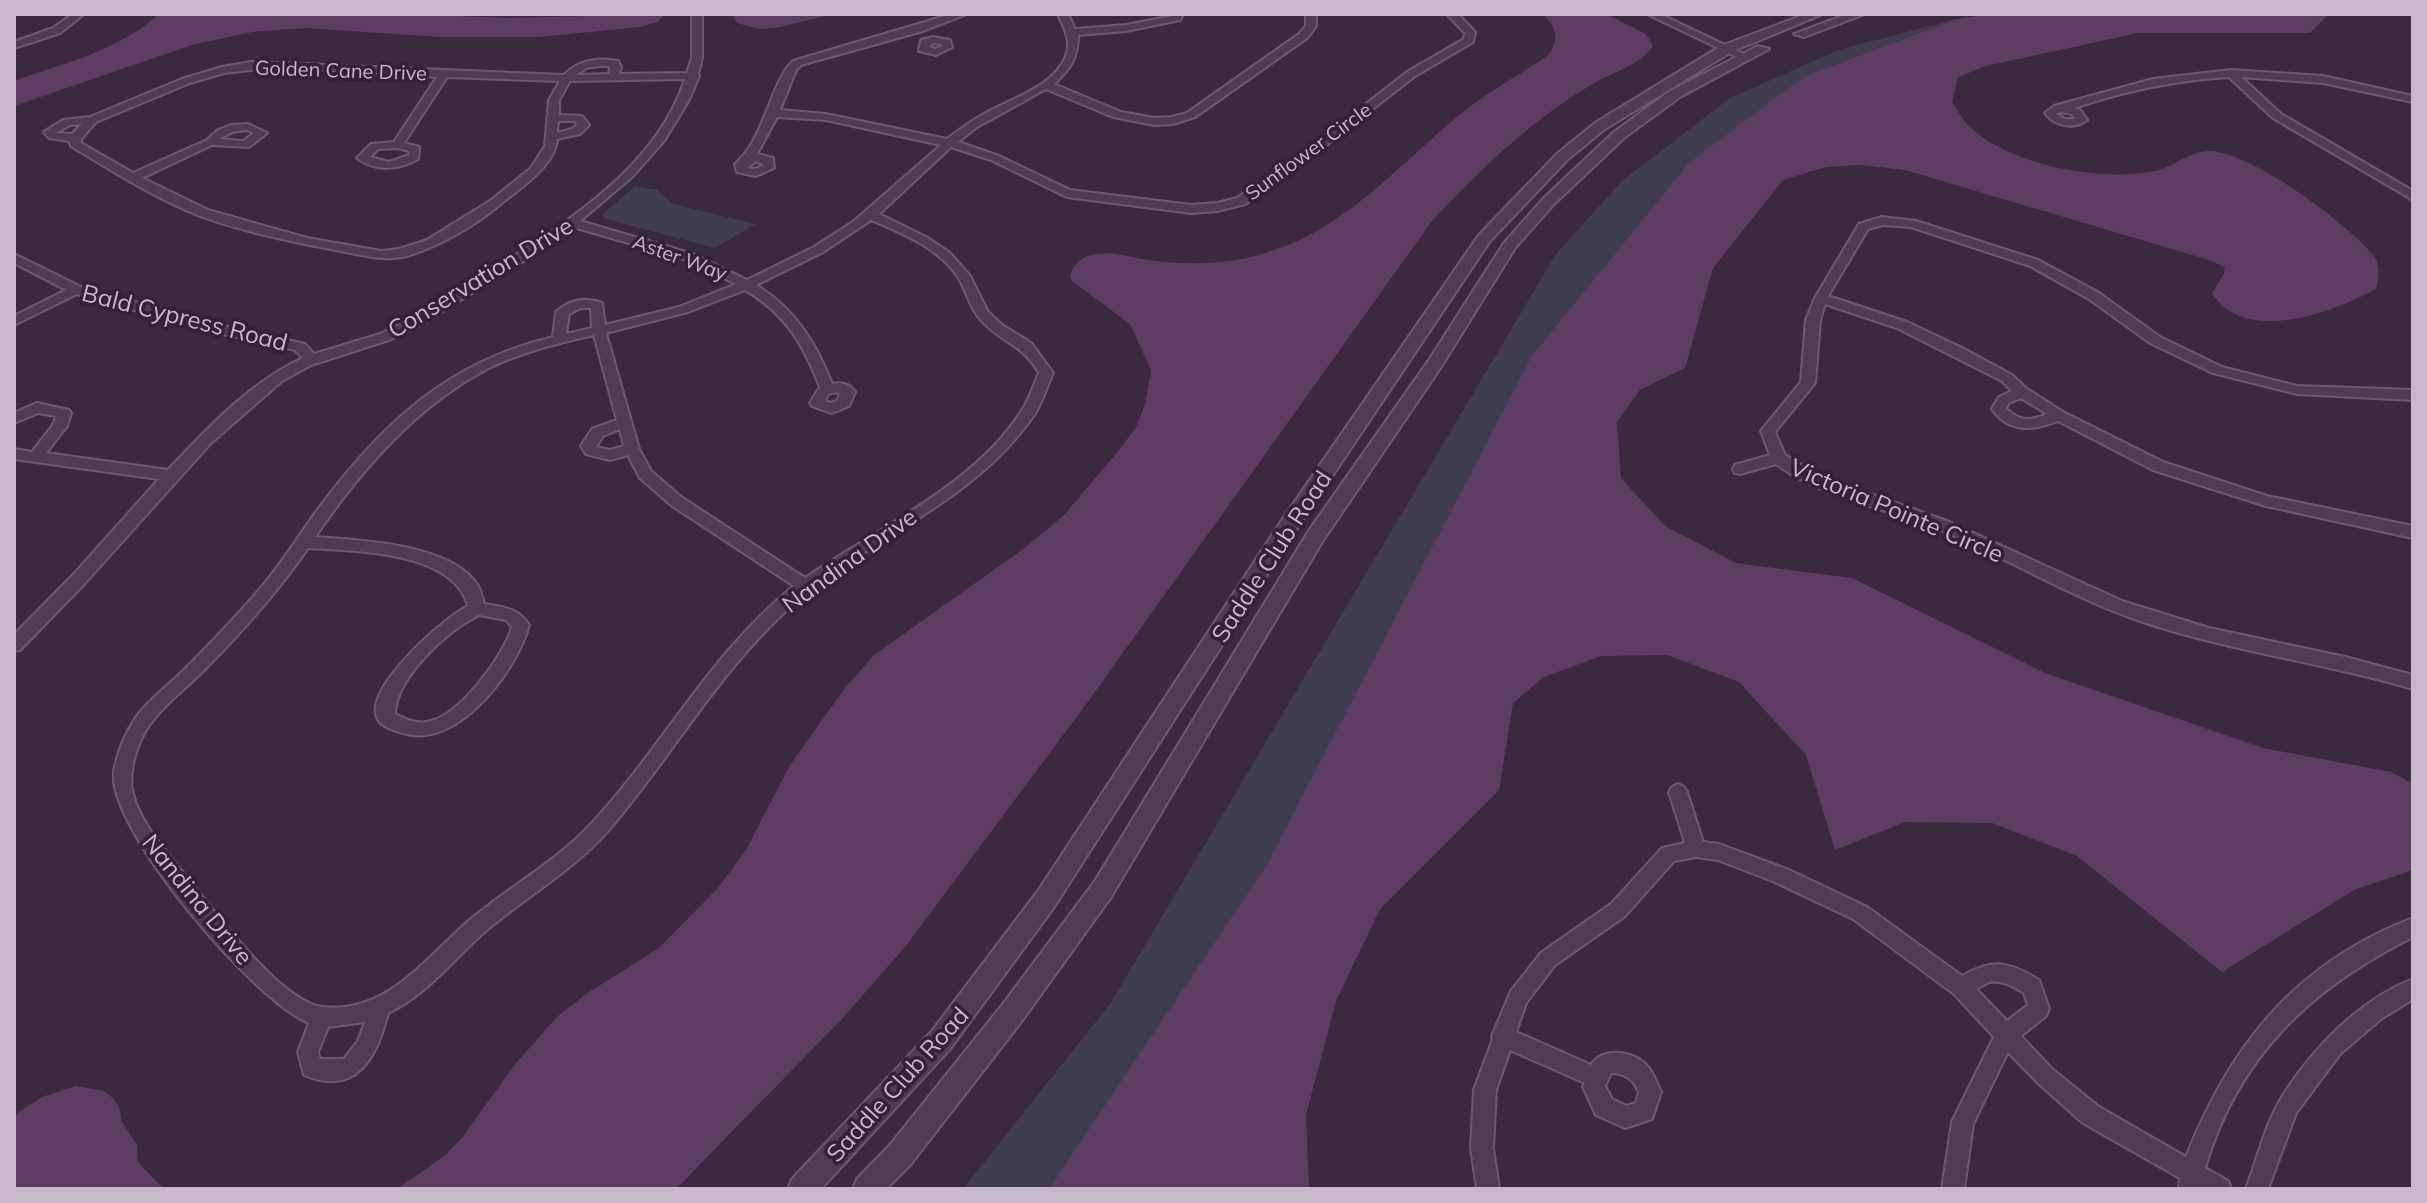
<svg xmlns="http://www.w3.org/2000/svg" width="2427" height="1203" font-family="Mulish,sans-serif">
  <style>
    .green { fill: #403d51 }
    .water { fill: #5c3d61 }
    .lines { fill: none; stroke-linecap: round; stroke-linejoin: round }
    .minor-casing { stroke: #6a5b6c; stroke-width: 4 }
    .tertiary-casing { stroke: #6a5b6c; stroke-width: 4 }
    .minor { fill: #4c3d4f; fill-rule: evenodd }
    .tertiary { fill: #4c3d4f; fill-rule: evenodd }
    .labels { text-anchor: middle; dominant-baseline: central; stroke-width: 7; stroke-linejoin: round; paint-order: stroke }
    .far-street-label { font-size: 20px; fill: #c7b9c9; stroke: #312234 }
    .street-label { font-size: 24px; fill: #c7b9c9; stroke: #312234 }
  </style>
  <rect width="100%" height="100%" fill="#3b293f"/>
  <!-- green -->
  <path class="green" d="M1957 19 1805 76 1049 1189H963L1110 1004 1556 254 1622 181 1730 98 1841 49Z
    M635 186 657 190 673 204 756 224 715 248 603 218V214Z"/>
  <!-- water -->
  <path class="water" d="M159 14H408L509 18 665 14 658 22 640 27 540 37H440L306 28 252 32 192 45 14 106V81C64 63 118 51 159 14Z
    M732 14H834L776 28 759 29 737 23Z
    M1542 14H1606L1646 34 1653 46C1642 64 1614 72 1596 82 1533 118 1482 168 1432 221L1087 703 905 947 841 1020 676 1189H397L443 1157 461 1139 516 1063 558 1016 586 994 659 948 718 888 746 850 790 765 845 688 874 655 1026 547 1064 515 1120 449 1136 427 1145 405 1151 370 1130 324 1072 281 1070 276C1074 263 1082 256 1096 254 1113 251 1128 257 1144 259 1183 266 1227 265 1265 253 1345 230 1399 164 1462 113 1489 91 1520 75 1548 55 1560 40 1557 26 1542 14Z
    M1992 14H2329L2310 33H2138L1986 66 1958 77 1952 102C1958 110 1963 121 1970 127 2011 166 2101 182 2155 171 2176 166 2189 151 2210 151 2251 152 2347 223 2373 255 2381 265 2379 278 2376 289 2334 312 2244 346 2212 293L2224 274 2225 267 2209 260 1905 170 1861 165 1826 167 1783 180 1713 268 1685 368 1640 390 1617 422 1621 478 1665 526 1736 563 1852 578 2045 673 2263 748 2391 772 2413 784V870L2356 889 2222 972 2077 856 1992 823 1905 822 1835 850 1806 755 1739 682 1667 655 1601 656 1544 677 1513 703 1499 790 1380 909 1336 1001 1306 1115 1309 1189H1049L1266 866 1532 356 1689 163 1805 76 1957 19Z
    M76 1086 104 1091 114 1099 120 1109 121 1120 137 1145 138 1162 164 1189H14V1115L42 1097Z"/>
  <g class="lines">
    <defs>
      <path id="minor" d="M73 14H84L60 33 14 48V42L53 28Z
        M692 14H702V58L698 74 699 76 689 100 664 141 632 177 580 221 693 254 747 280 814 247 853 222 941 145 826 120 777 117 757 154 773 158 774 168 756 176 737 172 735 164C765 139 769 85 793 61L952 14H967L923 31 801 65 796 70 780 110 826 114 947 139C959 130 971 121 984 114 1010 99 1054 87 1066 56 1072 41 1064 28 1058 14H1068L1075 29 1126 25 1183 14 1180 20 1126 31 1078 35C1078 58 1070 69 1054 84L1121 112 1154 118 1172 117 1187 113 1299 34 1306 26V14H1316V26L1307 38 1195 117 1173 124 1154 125 1113 117 1046 89 977 127 958 142 999 156 1070 190 1191 205 1217 203 1237 198 1293 161 1407 72 1464 39 1465 33 1447 14H1458L1475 32 1473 42 1415 76 1301 165 1245 204 1217 211 1191 213 1067 197 991 160 951 147 879 214 926 237 950 253 970 276 988 312 1002 325 1031 343 1053 373C1047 386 1043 400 1036 412 977 501 873 536 795 603 720 668 672 757 607 832 570 873 522 899 481 935 451 962 425 996 388 1013 377 1057 357 1097 304 1075L298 1052 309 1023C255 1002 107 829 114 772 117 753 126 732 137 716 149 700 165 688 180 674 207 647 234 619 259 590 281 565 299 535 319 508 348 469 380 432 418 402 458 370 503 349 553 337L556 312C569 300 585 297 602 303L605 325 679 307 736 284 684 259 573 227 518 265 415 328 389 340 311 365 282 381 211 443 85 583 20 650 14 651V635L74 574 159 479 14 459V449L32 452 53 425 56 416 38 413 14 423V413L37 403 69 410 71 413 67 426 46 453 168 470C207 429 250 382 303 358L295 350 214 332 77 294 14 325V316L66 290 14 263V254L81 287 215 324 305 344 314 354 380 334 405 322C432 308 458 291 484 275 560 227 656 170 685 79L570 81 559 100V115L582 116 589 125 580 134 557 139C556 164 521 188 503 202 478 224 434 250 402 257 379 261 357 254 336 250 293 242 240 231 200 216 155 198 112 171 71 146L69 141 49 138 44 132 63 120 90 117 182 79 222 67 251 62 564 75C579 60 597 57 618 61L621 67 619 74 687 73 692 58ZM600 66H610L609 74 576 75 586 68ZM275 67 437 77 394 142 371 144 357 158C375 172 399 170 418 159L419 147 404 143 447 77 560 81 549 100 545 146 531 168 490 201 427 240 399 249 381 251 307 238 208 210 142 178 212 145 249 147 267 133 248 124 231 125 218 130 207 140 133 173 81 143V139L96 122 190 83 224 73ZM558 121H575L577 125 572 129 557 133ZM82 124 72 134 56 133 70 125ZM247 130 254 133 243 141 220 139 232 132ZM397 148 409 151V155L389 162 370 157 378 149ZM756 161 764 165 755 169 747 168ZM871 220C902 233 939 248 958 277 967 291 969 307 981 320 1001 343 1022 343 1039 373 1034 384 1030 397 1024 407 979 483 876 529 805 578L681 497 651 471 639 449 606 333 688 312 745 290C786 314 803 344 820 387L810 403 812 406 832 413 849 406 855 392C850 384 841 382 832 384 816 343 795 309 756 285L823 252ZM581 308H591L592 328 566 334 569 314ZM594 335 617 420 592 429 581 446 586 454 610 460 628 455 640 478 671 505 794 586C711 652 662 748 591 824 554 864 505 889 464 925 424 961 384 1014 323 1007 281 1003 212 908 185 875 166 851 138 821 132 790 129 771 136 747 146 730 161 706 187 688 207 667 244 630 278 591 308 548 355 551 454 551 468 606 445 617 358 692 379 721 384 728 399 732 407 734 459 747 517 670 529 625 518 608 503 607 484 604 482 598 481 591 478 586 453 544 359 540 315 537 361 470 416 406 489 368 522 352 558 343 594 335ZM837 392 840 394 838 400 831 403 825 401 828 394ZM620 429 624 446 610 450 596 447 603 436ZM479 615 506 620 512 627C505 654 460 715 431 721 418 725 407 720 395 714 396 677 447 631 479 615ZM365 1022 358 1041 344 1059H320L318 1052 328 1027Z
        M1647 14H1660L1748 56 1739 58Z
        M933 37 950 40 952 47 936 55 919 51 921 40ZM933 43 941 44 942 46 935 49 929 47Z
        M2231 70 2323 76 2413 96V102L2323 83 2241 77 2281 114 2413 191V200L2273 118 2229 77C2175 80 2125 91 2074 108L2080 110 2087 120C2073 130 2055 126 2045 113L2054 106 2153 79ZM2060 112 2072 114 2075 119H2065L2056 114Z
        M1882 217 1916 221 2038 260 2099 293 2160 337 2222 367 2297 386 2413 390V400L2297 394 2213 373 2150 343 2089 299 2030 266 1911 227 1883 225 1868 229 1828 296 1907 322 1962 348 2012 375 2027 389 2063 412 2163 462 2267 496 2413 526V538L2266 506 2153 470 2058 421C2033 431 2009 433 1992 409L1999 397 2012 391 2002 381 1897 328 1825 304 1820 320 1815 383 1775 432 1785 455 1817 475 1947 521 2122 601 2209 628 2345 657 2413 675V689C2322 662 2227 651 2137 620 2066 595 2002 555 1933 527 1881 507 1821 497 1776 464L1740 474 1735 473 1733 469 1735 465 1770 455 1761 431 1801 382 1806 320 1815 298 1859 224ZM2021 398 2047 414C2031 421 2019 422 2006 408L2009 403Z
        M1678 784 1684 787 1687 792 1703 842 1719 844 1789 870 1867 907 1962 976C1994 958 2009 962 2039 980L2049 1009 2046 1016 2021 1036 2052 1069 2099 1107 2186 1157C2231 1044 2296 963 2413 918V937C2311 988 2238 1056 2205 1168L2228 1181 2231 1189H2179L2180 1178 2083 1123 2038 1083 2008 1052 1973 1124 1964 1189H1942L1952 1122 1994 1037 1954 994 1853 919 1775 882 1718 860 1696 857 1674 861 1625 916 1555 965 1526 1003 1516 1032 1591 1065C1604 1046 1635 1051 1649 1068 1654 1075 1657 1084 1661 1092L1652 1119 1625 1128 1596 1115 1583 1087 1585 1083 1510 1050 1496 1090 1493 1148 1499 1189H1477L1471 1148 1474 1090 1493 1039 1492 1036 1511 991 1541 953 1611 904 1662 848 1685 843 1669 792 1672 787ZM1989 982C2003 980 2012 986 2024 993L2028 1005 2007 1021 1976 989ZM1611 1073C1625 1073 1633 1079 1639 1092L1636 1103 1626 1106 1612 1099 1605 1086Z
        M2413 979V999L2381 1019 2340 1054 2296 1113 2268 1189H2246C2256 1162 2267 1120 2282 1097 2312 1049 2359 1000 2413 979Z"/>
      <path id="tertiary" d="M1806 14H1823L1731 52 1605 129 1567 160 1490 241 1294 533 1054 907 950 1049 821 1189H788L792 1179 932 1031 1038 891 1280 523 1479 235 1557 154 1595 123 1721 46Z
        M1847 14H1865L1804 37 1794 34Z
        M1758 46 1769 49 1680 97 1624 138 1554 204 1515 248 1441 367 1322 542 1111 897 1021 1022 910 1165 886 1189H853L857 1179 890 1145 1003 1004 1095 881 1308 532 1429 360 1504 243 1544 198 1614 132 1670 91Z"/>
    </defs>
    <!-- minor casing -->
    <use href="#minor" class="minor-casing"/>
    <!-- tertiary casing -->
    <use href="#tertiary" class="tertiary-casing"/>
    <!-- minor -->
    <use href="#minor" class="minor"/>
    <!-- tertiary -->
    <use href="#tertiary" class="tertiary"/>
  </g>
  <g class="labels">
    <!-- far-street labels -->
    <g class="far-street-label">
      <text transform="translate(341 70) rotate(2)">Golden Cane Drive</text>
      <text transform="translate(1308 151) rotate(-36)">Sunflower Circle</text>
      <text transform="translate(680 257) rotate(20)">Aster Way</text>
    </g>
    <!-- street labels -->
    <g class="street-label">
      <text transform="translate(480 277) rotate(-31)">Conservation Drive</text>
      <text transform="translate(185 317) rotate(14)">Bald Cypress Road</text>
      <text transform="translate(1897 510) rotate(23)">Victoria Pointe Circle</text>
      <text transform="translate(1271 556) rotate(-57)">Saddle Club Road</text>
      <text transform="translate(849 560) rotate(-36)">Nandina Drive</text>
      <text transform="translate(198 899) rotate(51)">Nandina Drive</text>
      <text transform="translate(897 1084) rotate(-48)">Saddle Club Road</text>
    </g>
  </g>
  <!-- border -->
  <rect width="2427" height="1203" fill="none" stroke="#c7b9c9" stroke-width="32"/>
</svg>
